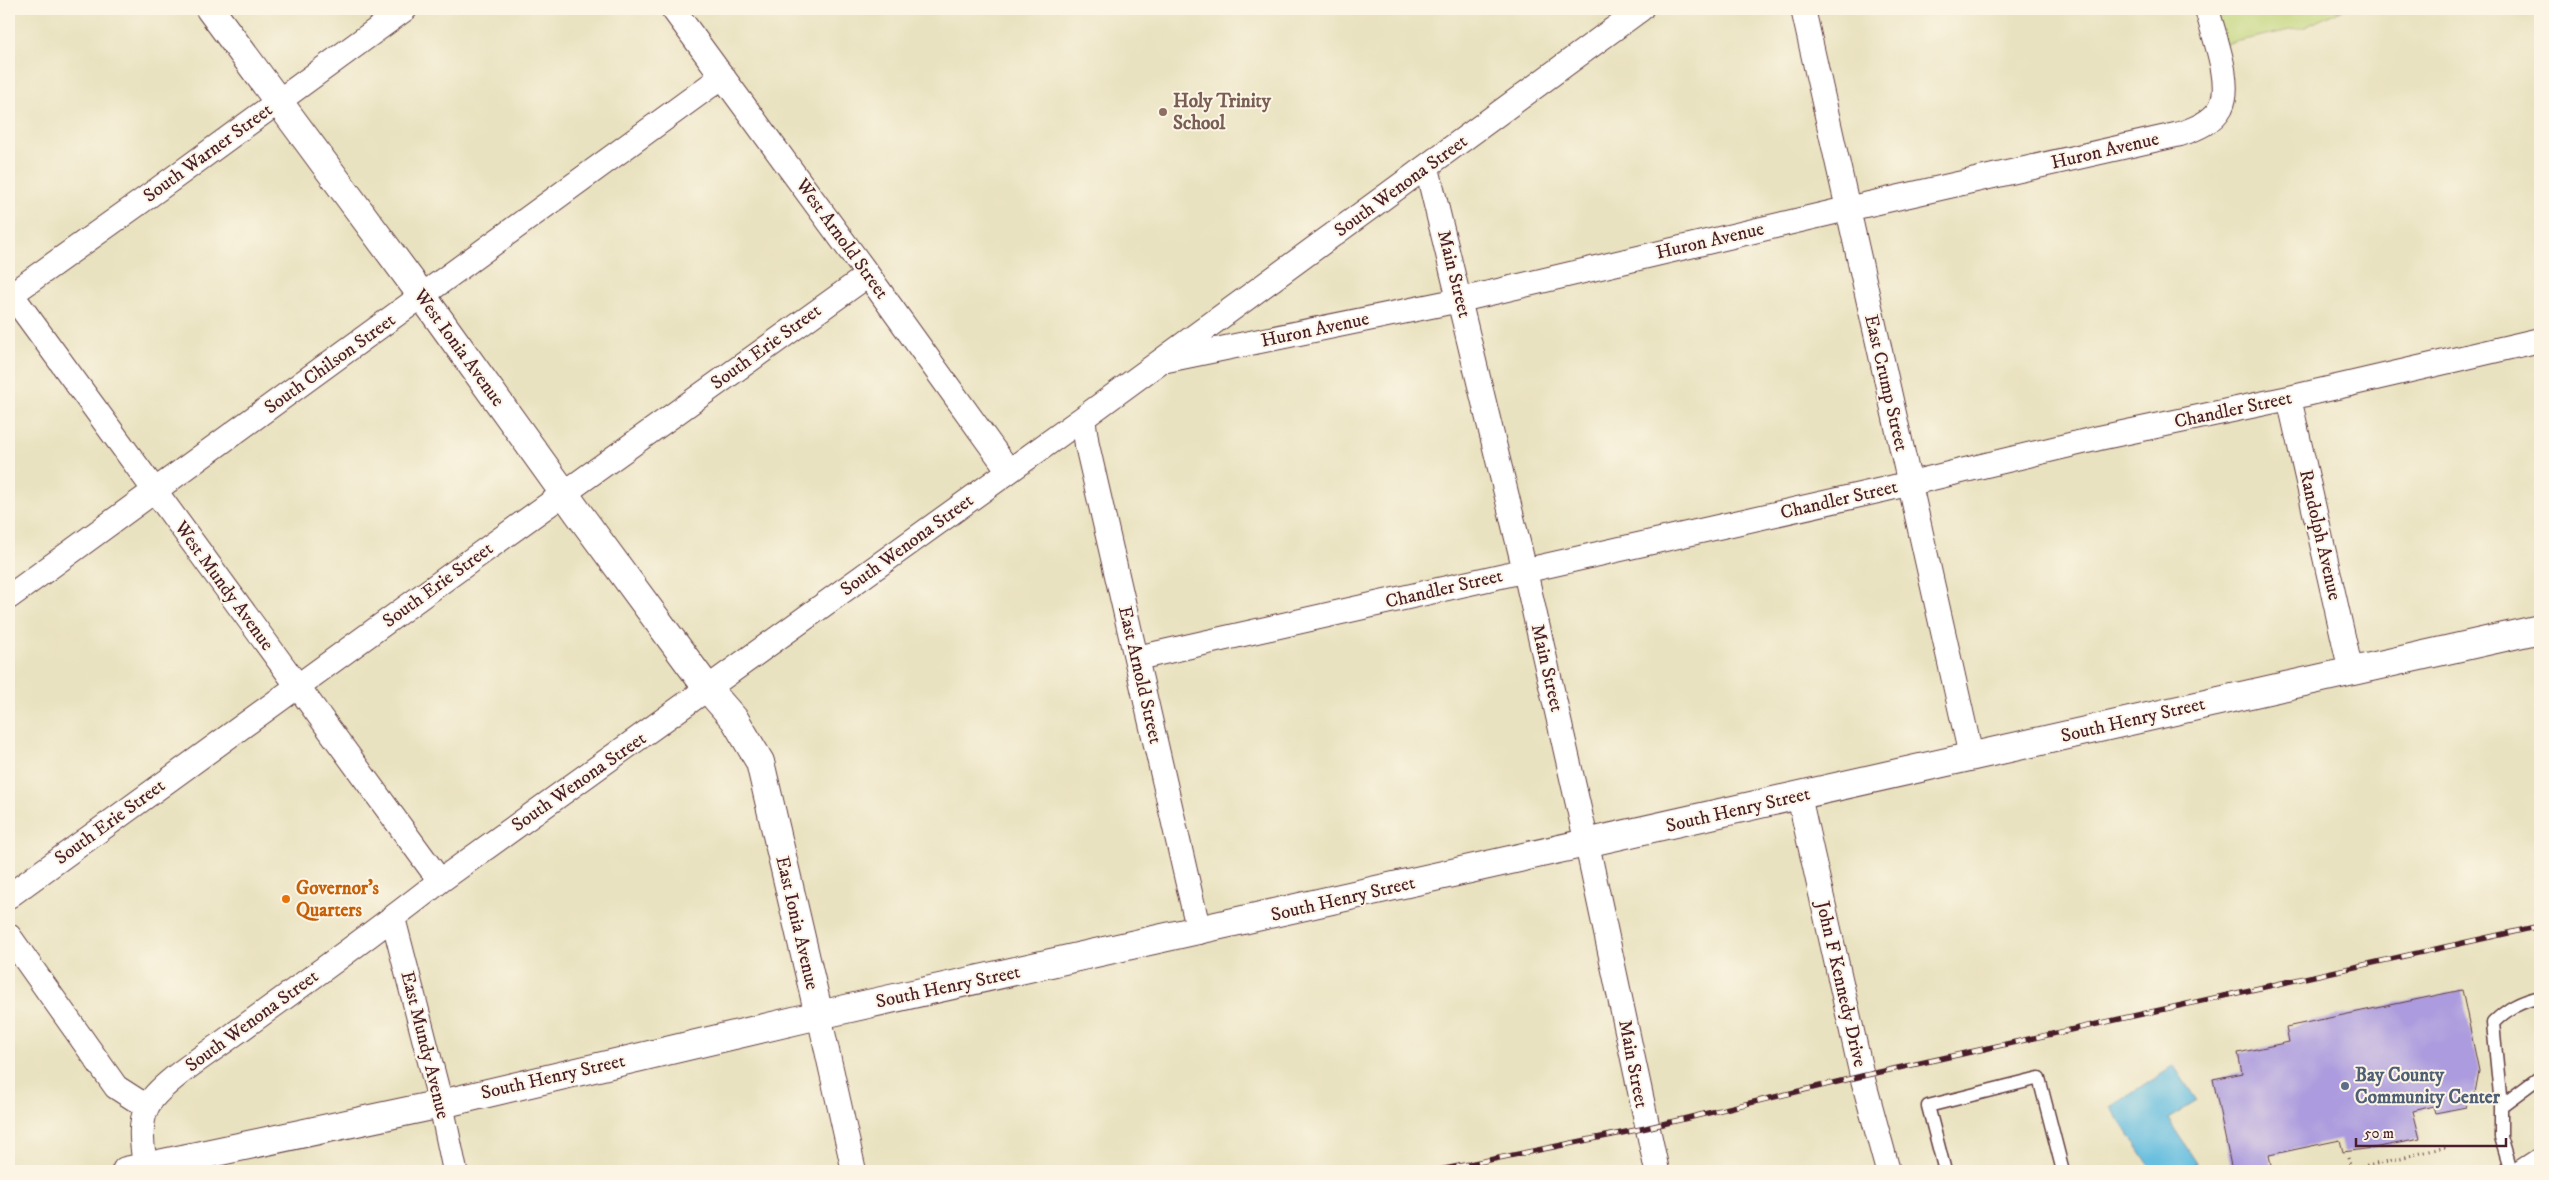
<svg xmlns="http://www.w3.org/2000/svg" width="2549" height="1180" font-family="'IM FELL DW Pica',serif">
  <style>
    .green { fill: #bfd478; stroke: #847a52 }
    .water { fill: #61bcdf; stroke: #566e85 }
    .building { fill: #ac9bde }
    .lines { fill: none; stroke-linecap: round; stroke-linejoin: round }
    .lane-casing { stroke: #623c41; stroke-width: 15 }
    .street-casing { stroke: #623c41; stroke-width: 26 }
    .secondary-casing { stroke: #623c41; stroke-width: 30 }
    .path { stroke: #623c41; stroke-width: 3; stroke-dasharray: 1 4; stroke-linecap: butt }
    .lane { stroke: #fff; stroke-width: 12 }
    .street { stroke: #fff; stroke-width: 24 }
    .secondary { stroke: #fff; stroke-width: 28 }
    .rail-casing { stroke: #4a1f2b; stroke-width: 5.5 }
    .rail { stroke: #fcf5e5; stroke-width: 4; stroke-dasharray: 11; stroke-linecap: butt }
    .education-dot { fill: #8d6e63; stroke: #fcf5e5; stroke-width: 2 }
    .food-dot { fill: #e8710a; stroke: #fcf5e5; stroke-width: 2 }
    .service-dot { fill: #5c6f8a; stroke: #fcf5e5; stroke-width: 2 }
    .labels { text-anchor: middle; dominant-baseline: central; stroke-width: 4; stroke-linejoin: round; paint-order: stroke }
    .education-label { font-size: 19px; font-weight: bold; fill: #785e54; stroke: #fcf5e5; text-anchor: start }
    .street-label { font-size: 19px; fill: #4a1f2b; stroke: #fcf5e5 }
    .food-label { font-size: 19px; font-weight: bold; fill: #c56008; stroke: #fcf5e5; text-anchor: start }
    .service-label { font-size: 19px; font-weight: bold; fill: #4e5e75; stroke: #fcf5e5; text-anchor: start }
  </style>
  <rect width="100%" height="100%" fill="#fcf5e5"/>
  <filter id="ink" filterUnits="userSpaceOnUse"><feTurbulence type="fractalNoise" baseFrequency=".02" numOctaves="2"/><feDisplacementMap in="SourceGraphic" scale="10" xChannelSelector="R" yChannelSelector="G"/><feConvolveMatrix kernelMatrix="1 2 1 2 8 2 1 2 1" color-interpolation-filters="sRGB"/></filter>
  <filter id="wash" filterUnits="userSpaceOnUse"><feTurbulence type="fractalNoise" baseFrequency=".0096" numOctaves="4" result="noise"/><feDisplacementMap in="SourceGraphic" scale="20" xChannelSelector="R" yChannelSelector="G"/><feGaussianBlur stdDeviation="1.12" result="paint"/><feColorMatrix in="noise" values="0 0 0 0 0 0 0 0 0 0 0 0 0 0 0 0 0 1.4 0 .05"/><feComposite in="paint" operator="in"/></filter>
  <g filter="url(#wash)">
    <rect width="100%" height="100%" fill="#e9e2c0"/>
    <!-- green -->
    <path class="green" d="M2216 9H2343L2305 27 2224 44Z"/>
    <!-- water -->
    <path class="water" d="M2174 1066 2197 1101 2168 1119 2202 1171H2153L2111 1107Z"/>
    <g id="blocks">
      <!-- building -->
      <path class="building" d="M2462 990 2479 1071 2475 1093 2463 1096 2466 1107 2435 1113 2433 1106 2413 1111 2420 1139 2373 1148 2343 1152 2340 1140 2269 1155 2271 1165 2259 1167 2260 1171H2232L2213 1079 2242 1073 2238 1053 2289 1042 2286 1027Z"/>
    </g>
  </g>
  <g filter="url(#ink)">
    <use href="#blocks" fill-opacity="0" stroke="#623c41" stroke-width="1"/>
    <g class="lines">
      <defs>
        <path id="lane" d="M2501 1106 2493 1023C2508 1008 2520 1002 2540 997
          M1945 1171 1928 1106 2039 1078 2063 1171
          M2511 1171 2501 1137V1106L2540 1077"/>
        <path id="street" d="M673 9 868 275 1009 471
          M1803 9 1971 756
          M1427 168 1525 571 1587 844 1657 1171
          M9 291 440 881
          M9 296 142 201 405 9
          M1167 360 1460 300 1847 209 2180 134C2195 129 2213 122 2221 107 2233 83 2213 34 2207 9
          M2289 398 2351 672
          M1083 418 1087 445 1199 932
          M9 597 723 76
          M1137 658 1882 490 2099 438 2289 398 2540 340
          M1799 796 1862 1076 1888 1171
          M9 896C295 688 580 480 868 275
          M393 918 441 1104 455 1171
          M9 936 116 1087 147 1107
          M819 1015 854 1171
          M145 1167C143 1148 138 1126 147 1107 157 1085 212 1051 233 1035 303 984 373 934 440 881L1083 418 1641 9
          M2523 1171 2540 1160"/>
        <path id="secondary" d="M210 9 423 297 579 514 708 689 735 720 760 762 819 1015
          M126 1171 441 1104 819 1015 2540 629"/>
      </defs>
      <!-- lane casing -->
      <use href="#lane" class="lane-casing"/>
      <!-- street casing -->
      <use href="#street" class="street-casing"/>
      <!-- secondary casing -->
      <use href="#secondary" class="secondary-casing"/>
      <!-- path -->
      <path class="path" d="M2348 1158 2352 1171
        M2347 1171 2446 1147"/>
      <!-- lane -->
      <use href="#lane" class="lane"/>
      <!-- street -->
      <use href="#street" class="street"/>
      <!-- secondary -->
      <use href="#secondary" class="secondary"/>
      <defs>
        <path id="rail" d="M1435 1171 1646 1128 1862 1076 2540 926"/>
      </defs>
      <!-- rail casing -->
      <use href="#rail" class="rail-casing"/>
      <!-- rail -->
      <use href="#rail" class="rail"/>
    </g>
  </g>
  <!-- markers -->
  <circle class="education-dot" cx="1163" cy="112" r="5"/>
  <circle class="food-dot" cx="286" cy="899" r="5"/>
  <circle class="service-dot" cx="2345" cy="1086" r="5"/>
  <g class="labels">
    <!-- education labels -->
    <g class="education-label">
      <text x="1173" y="101">Holy Trinity<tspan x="1173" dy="22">School</tspan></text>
    </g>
    <!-- street labels -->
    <g class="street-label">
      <text transform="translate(2105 151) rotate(-13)">Huron Avenue</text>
      <text transform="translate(208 153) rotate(-36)">South Warner Street</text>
      <text transform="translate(1401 186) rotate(-36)">South Wenona Street</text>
      <text transform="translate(842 239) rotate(54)">West Arnold Street</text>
      <text transform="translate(1710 241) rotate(-13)">Huron Avenue</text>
      <text transform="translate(1454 274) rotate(76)">Main Street</text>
      <text transform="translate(1315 330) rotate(-12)">Huron Avenue</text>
      <text transform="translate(766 347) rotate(-36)">South Erie Street</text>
      <text transform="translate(459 348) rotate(54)">West Ionia Avenue</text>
      <text transform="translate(330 364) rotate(-36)">South Chilson Street</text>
      <text transform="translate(1886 383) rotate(77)">East Crump Street</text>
      <text transform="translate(2233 410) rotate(-12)">Chandler Street</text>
      <text transform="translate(1839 500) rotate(-13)">Chandler Street</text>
      <text transform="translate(2320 535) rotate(77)">Randolph Avenue</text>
      <text transform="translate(907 545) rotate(-36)">South Wenona Street</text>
      <text transform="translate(438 585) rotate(-36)">South Erie Street</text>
      <text transform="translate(224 586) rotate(54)">West Mundy Avenue</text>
      <text transform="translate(1444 589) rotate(-13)">Chandler Street</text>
      <text transform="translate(1547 668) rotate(77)">Main Street</text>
      <text transform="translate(1140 675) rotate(77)">East Arnold Street</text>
      <text transform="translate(2133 720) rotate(-13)">South Henry Street</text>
      <text transform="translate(579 782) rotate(-35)">South Wenona Street</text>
      <text transform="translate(1738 810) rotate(-13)">South Henry Street</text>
      <text transform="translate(110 822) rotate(-36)">South Erie Street</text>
      <text transform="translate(1343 899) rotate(-13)">South Henry Street</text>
      <text transform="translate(797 923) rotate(77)">East Ionia Avenue</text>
      <text transform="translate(1841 984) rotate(77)">John F Kennedy Drive</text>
      <text transform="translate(948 987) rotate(-12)">South Henry Street</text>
      <text transform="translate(252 1021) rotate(-36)">South Wenona Street</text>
      <text transform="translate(425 1045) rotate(76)">East Mundy Avenue</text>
      <text transform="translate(1633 1064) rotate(79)">Main Street</text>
      <text transform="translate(553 1077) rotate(-13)">South Henry Street</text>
    </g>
    <!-- food labels -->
    <g class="food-label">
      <text x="296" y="888">Governor’s<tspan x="296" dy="22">Quarters</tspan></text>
    </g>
    <!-- service labels -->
    <g class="service-label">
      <text x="2355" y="1075">Bay County<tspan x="2355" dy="22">Community Center</tspan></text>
    </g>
  </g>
  <!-- margin -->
  <rect width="2549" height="1180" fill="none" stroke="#fcf5e5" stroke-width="30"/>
  <!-- scale -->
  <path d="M2356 1138v8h150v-8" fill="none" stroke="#4a1f2b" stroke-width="2.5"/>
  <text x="2364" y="1138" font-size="15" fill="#4a1f2b" stroke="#fcf5e5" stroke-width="4" paint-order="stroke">50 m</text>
</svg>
